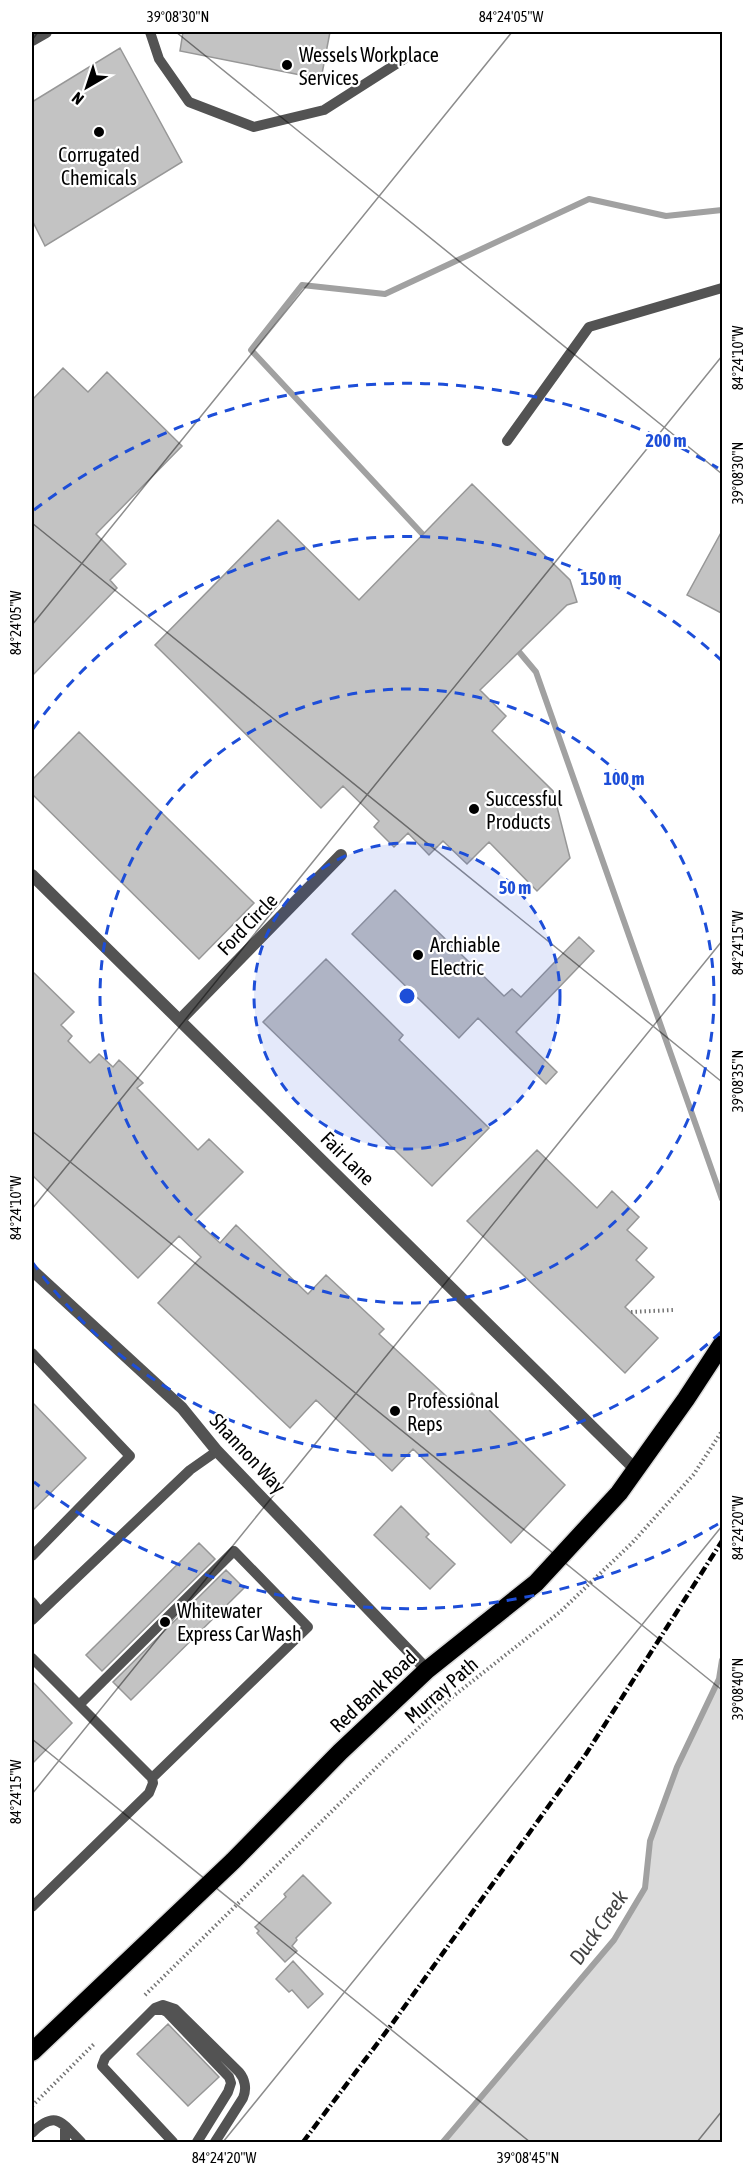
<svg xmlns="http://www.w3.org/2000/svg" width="754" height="2174" font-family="'Asap Condensed',sans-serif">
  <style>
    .green { fill: #dadada }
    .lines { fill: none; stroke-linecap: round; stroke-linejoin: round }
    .stream { stroke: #a1a1a1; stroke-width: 6 }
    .building { fill: #c3c3c3; stroke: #979797; stroke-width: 1.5 }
    .highway-casing { stroke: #dbdbdb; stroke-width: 21 }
    .path { stroke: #757575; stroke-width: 4; stroke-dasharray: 1.5 3; stroke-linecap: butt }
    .lane { stroke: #535353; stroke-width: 10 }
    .street { stroke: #535353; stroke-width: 12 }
    .highway { stroke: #000; stroke-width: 18 }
    .rail { stroke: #000; stroke-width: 4.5; stroke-dasharray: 9 3 1.5 3; stroke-linecap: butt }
    .ticks { fill: none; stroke: #000; stroke-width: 1.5; stroke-opacity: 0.45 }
    .ring { fill: none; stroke: #1d4ed8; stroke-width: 3; stroke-dasharray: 10 8 }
    .poi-dot { fill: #000; stroke: #fff; stroke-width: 2 }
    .labels { text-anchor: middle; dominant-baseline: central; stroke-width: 4.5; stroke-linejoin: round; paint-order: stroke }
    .poi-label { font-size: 20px; fill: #000; stroke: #fff; text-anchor: start }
    .street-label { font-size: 20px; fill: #000; stroke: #fff }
    .water-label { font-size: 21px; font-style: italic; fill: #424242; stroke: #fff }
    .centre { fill: #1d4ed8; stroke: #fff; stroke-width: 3 }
    .ring-label { font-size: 18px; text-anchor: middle; font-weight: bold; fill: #1d4ed8; stroke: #fff; stroke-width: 4.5; stroke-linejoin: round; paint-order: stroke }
    .neatline { fill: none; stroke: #000; stroke-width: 2 }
    .ticks-label { font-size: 15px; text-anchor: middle; fill: #000 }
  </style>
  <rect width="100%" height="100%" fill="#fff"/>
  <!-- green -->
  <path class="green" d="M722 1660V2142H443L614 1940 645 1888 650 1841 677 1767 719 1679Z"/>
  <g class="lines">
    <!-- stream -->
    <path class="stream" d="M427 539 251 350 302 285 385 294 589 199 666 216 722 210
      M515 647 536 672 722 1199
      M443 2142 614 1940 645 1888 650 1841 677 1767 719 1679 722 1660"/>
  </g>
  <!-- building -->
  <path class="building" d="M183 32H330L321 79 180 51Z
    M120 48 182 162 45 246 32 220V102Z
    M63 368 88 392 107 372 182 446 96 534 126 564 110 580 117 588 32 676V400Z
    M472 484 570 580 577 602 567 605 480 690 506 716 492 731 553 791 570 858 537 891 489 842 467 864 443 841 429 855 408 833 394 847 374 827 379 821 343 786 321 808 155 645 278 520 359 600Z
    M723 529V614L687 595Z
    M79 732 254 903 199 959 32 794V780Z
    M395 890 504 996 512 989 521 997 579 937 594 951 516 1032 557 1072 546 1084 478 1018 459 1038 352 934Z
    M326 959 403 1035 399 1040 489 1128 432 1186 263 1022Z
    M32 971 74 1012 61 1025 72 1036 68 1041 90 1063 99 1054 113 1067 119 1060 143 1083 137 1088 198 1150 209 1139 243 1172 195 1220 220 1243 236 1225 308 1294 326 1275 384 1329 379 1334 458 1407 472 1393 565 1485 511 1543 413 1449 392 1471 316 1400 290 1428 158 1303 201 1257 179 1236 138 1278 32 1175Z
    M537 1150 597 1208 612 1191 639 1217 627 1230 647 1248 636 1260 654 1277 625 1307 658 1338 625 1373 467 1221Z
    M32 1402 86 1458 32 1511Z
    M401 1506 429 1534 426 1537 455 1564 430 1589 374 1535Z
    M199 1543 215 1559 102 1671 86 1655Z
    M226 1570 244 1588 131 1700 113 1682Z
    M32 1681 72 1723 32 1764Z
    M303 1875 331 1903 296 1938 297 1940 292 1946 297 1951 285 1962 257 1933 259 1931 255 1927 286 1897 284 1894Z
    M293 1961 323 1994 308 2008 292 1990 289 1992 276 1979Z
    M168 2024 219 2077 188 2106 137 2054Z"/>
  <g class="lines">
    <defs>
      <path id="highway" d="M32 2052 233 1861 340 1752 427 1670 536 1583 619 1493 686 1399 722 1344"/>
    </defs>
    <!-- highway casing -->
    <use href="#highway" class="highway-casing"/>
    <!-- path -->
    <path class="path" d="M631 1312 673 1310
      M145 1995 385 1759 451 1698 560 1612 632 1543 694 1474 722 1431
      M32 2106 94 2044"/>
    <!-- lane -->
    <path class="lane" d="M150 32 159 59 189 102 254 127 324 110 404 59
      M507 441 589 327 722 288
      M32 1353 130 1456 32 1556
      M32 1602 40 1612
      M32 1620 190 1470 217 1451
      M32 1658 152 1778 153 1783 149 1793 32 1907
      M79 1705 234 1551 308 1627 152 1778
      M156 2010H163L167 2012 229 2077 231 2083 228 2092 197 2142
      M32 2133C56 2109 62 2123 81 2142
      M65 2142V2127
      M173 2142 102 2066 105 2058 155 2008 163 2005 175 2009 239 2072C245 2079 247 2089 243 2098L215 2142"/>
    <!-- street -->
    <path class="street" d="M32 40 46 32
      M32 875 635 1469
      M180 1020 341 855
      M32 1270 182 1408 217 1451 427 1670"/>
    <!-- highway -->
    <use href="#highway" class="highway"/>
    <!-- rail -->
    <path class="rail" d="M303 2142 392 2024 586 1754 722 1541"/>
  </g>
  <!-- ticks -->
  <path class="ticks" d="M176 32 722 474M32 40 38 32M32 523 722 1082M32 625 512 32M32 1131 722 1690M32 1209 722 356M32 1739 530 2142M32 1794 722 941M223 2142 722 1526M697 2142 722 2111"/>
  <!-- distance rings -->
  <circle cx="407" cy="996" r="153" fill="#1d4ed8" fill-opacity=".12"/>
  <g class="ring">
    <circle cx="407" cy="996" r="153"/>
    <circle cx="407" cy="996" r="307"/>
    <path d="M721 1332A460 460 0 0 1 33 1263M33 729A460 460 0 0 1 721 660"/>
    <path d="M718 1524A613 613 0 0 1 34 1482M34 510A613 613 0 0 1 718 468"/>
  </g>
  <!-- markers -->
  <g class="poi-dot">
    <circle cx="287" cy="65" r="6"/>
    <circle cx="99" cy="132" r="6"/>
    <circle cx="474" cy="809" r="6"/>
    <circle cx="418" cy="955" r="6"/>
    <circle cx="395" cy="1411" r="6"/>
    <circle cx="165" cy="1622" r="6"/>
  </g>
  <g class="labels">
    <!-- poi labels -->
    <g class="poi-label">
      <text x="299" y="54">Wessels Workplace<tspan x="299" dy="23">Services</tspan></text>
      <text x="99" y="154" text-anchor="middle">Corrugated<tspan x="99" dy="23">Chemicals</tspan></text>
      <text x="486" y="798">Successful<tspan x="486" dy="23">Products</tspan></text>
      <text x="430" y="944">Archiable<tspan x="430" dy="23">Electric</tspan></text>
      <text x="407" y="1400">Professional<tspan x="407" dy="23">Reps</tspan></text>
      <text x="177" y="1610">Whitewater<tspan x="177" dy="23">Express Car Wash</tspan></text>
    </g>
    <!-- street labels -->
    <g class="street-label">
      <text transform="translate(247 924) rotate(-46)">Ford Circle</text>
      <text transform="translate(348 1158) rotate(45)">Fair Lane</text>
      <text transform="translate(248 1453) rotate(47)">Shannon Way</text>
      <text transform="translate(441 1690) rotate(-41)">Murray Path</text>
      <text transform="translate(373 1691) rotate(-43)">Red Bank Road</text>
    </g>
    <!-- water labels -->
    <g class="water-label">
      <text transform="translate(598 1927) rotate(-55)">Duck Creek</text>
    </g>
  </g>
  <circle cx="407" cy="996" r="9" class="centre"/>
  <g class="ring-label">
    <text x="666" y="447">200 m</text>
    <text x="601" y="585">150 m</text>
    <text x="624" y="785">100 m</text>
    <text x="515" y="894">50 m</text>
  </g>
  <!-- border -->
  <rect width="754" height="2174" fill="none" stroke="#ffffff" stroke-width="66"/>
  <!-- north arrow -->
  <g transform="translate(87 87) rotate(219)" stroke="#ffffff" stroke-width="4.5" paint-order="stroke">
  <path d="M0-4.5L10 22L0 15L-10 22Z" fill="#000000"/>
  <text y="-9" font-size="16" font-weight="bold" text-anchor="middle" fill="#000000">N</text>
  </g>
  <rect x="33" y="33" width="688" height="2108" class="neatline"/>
  <g class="ticks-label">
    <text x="178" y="22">39°08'30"N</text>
    <text x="511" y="22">84°24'05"W</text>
    <text transform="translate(738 358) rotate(-90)" y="5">84°24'10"W</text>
    <text transform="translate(738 473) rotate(-90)" y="5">39°08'30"N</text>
    <text transform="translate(16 623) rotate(-90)" y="5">84°24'05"W</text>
    <text transform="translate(738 943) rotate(-90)" y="5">84°24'15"W</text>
    <text transform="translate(738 1081) rotate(-90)" y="5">39°08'35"N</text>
    <text transform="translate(16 1208) rotate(-90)" y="5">84°24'10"W</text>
    <text transform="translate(738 1528) rotate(-90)" y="5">84°24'20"W</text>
    <text transform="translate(738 1689) rotate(-90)" y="5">39°08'40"N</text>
    <text transform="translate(16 1792) rotate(-90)" y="5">84°24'15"W</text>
    <text x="224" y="2163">84°24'20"W</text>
    <text x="528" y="2163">39°08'45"N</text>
  </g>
</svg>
